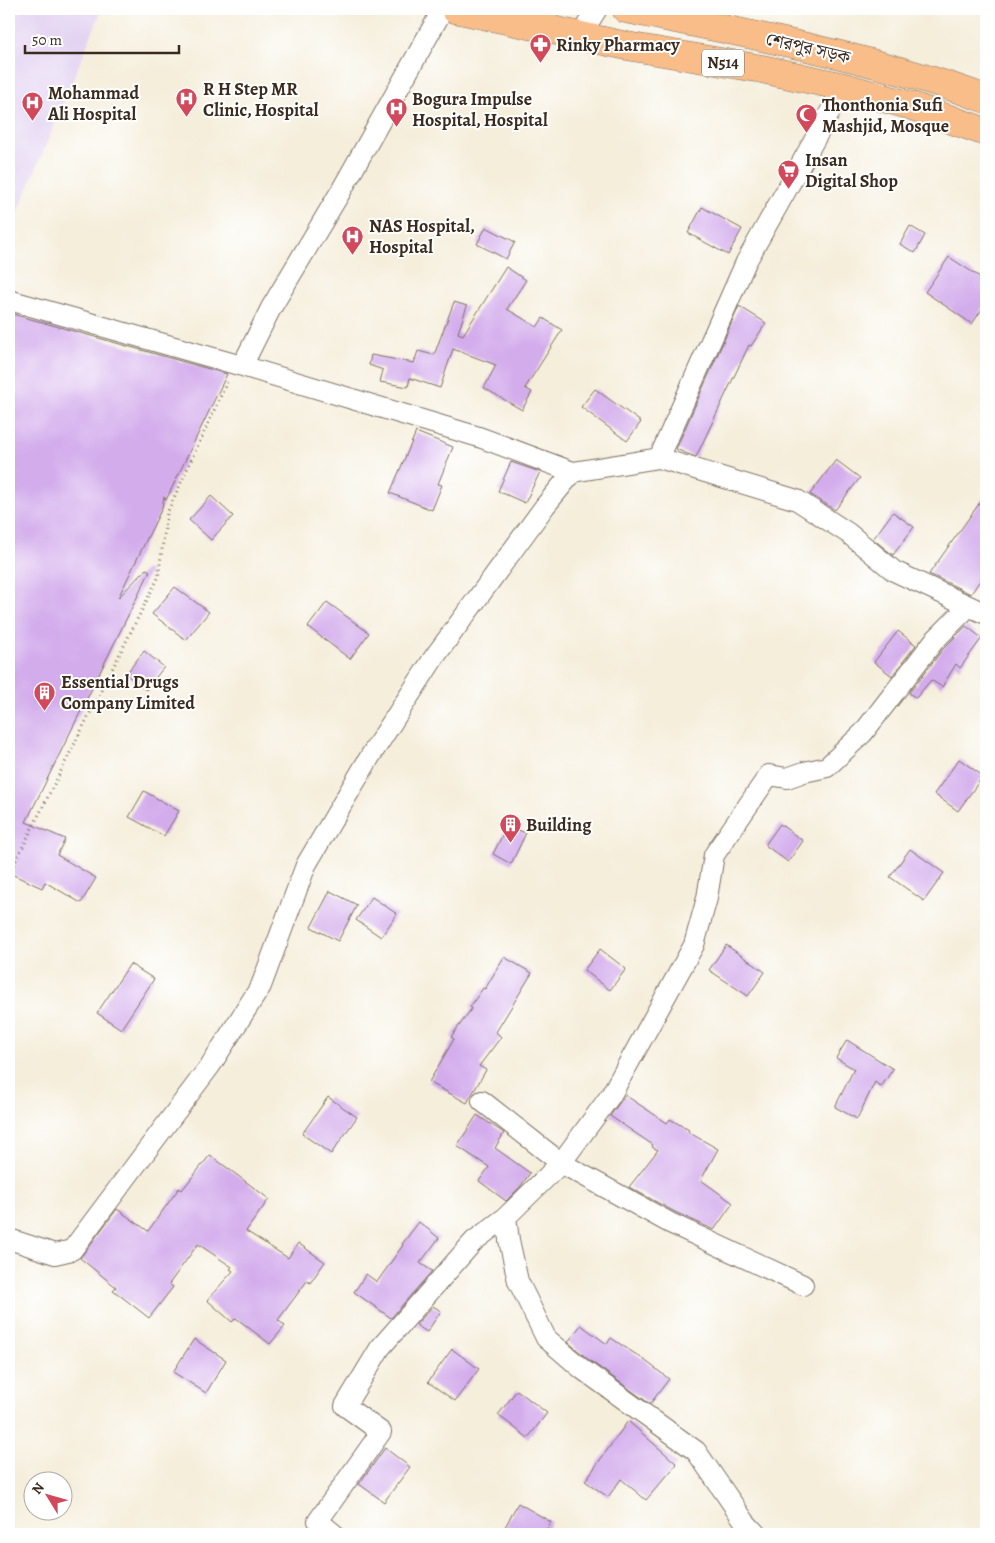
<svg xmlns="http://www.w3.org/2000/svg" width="995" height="1543" font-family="Alegreya,'Noto Serif Bengali',serif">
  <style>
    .built { fill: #e3d3f2 }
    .building { fill: #d3acec }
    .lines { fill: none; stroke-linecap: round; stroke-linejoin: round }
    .minor-casing { stroke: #7c6f60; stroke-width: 22 }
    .highway-casing { stroke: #7c6f60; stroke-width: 29 }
    .path { stroke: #7c6f60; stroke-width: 3; stroke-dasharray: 1 4; stroke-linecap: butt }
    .minor { stroke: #fff; stroke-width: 20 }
    .highway { stroke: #f8bd89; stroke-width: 28 }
    .labels { text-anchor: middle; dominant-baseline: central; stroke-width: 4; stroke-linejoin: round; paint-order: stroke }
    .shield { fill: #fff; stroke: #766a62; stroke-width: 1 }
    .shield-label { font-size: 16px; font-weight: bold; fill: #3b2a1e }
    .poi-label { font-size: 18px; font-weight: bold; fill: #3b2a1e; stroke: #fff; text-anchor: start }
    .street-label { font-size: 18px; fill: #3b2a1e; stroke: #fff }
  </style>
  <rect width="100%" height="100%" fill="#fff"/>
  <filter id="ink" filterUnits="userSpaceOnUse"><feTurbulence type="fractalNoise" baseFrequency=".02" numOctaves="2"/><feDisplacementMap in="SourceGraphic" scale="10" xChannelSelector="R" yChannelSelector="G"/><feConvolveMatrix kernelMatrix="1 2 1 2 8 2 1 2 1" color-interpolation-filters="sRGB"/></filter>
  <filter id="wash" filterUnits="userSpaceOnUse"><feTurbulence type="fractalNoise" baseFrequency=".0096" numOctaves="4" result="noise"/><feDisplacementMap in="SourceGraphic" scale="20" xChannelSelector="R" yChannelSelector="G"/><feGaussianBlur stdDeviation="1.12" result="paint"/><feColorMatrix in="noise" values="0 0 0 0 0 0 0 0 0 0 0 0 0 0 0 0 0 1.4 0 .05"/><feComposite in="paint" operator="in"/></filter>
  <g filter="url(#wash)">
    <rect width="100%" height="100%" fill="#f5eedb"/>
    <!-- built -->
    <path class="built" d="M9 9H102L9 234Z"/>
    <g id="blocks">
      <!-- building -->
      <path class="building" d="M702 207 742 229 728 255 688 233Z
        M910 226 925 235 915 253 900 244Z
        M486 227 515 242 506 259 477 244Z
        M949 257 986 281V303L972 324 925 292Z
        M506 267 526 280 507 309 537 327 543 318 562 330 525 388 532 392 522 410 484 388 496 365 453 349 440 388 410 378 408 387 380 382 383 370 369 365 371 355 414 363 418 351 434 355 454 302 467 306 458 333 463 335Z
        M739 306 766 323 751 346 749 345 696 457 685 453 676 449Z
        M9 313 227 374 166 500 164 497 162 508 118 598 146 569 150 571 26 822 65 839 57 855 96 878 81 903 45 882 42 888 9 873Z
        M595 389 641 422 627 441 581 407Z
        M416 432 453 447 438 484 442 485 432 510 390 493Z
        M836 460 860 478 835 510 810 494Z
        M511 462 540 472 525 503 498 491Z
        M986 494V571L971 594 929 574Z
        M211 496 233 516 211 540 189 520Z
        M893 512 914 527 893 555 873 539Z
        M175 587 209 612 186 640 152 614Z
        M327 602 369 633 350 659 308 627Z
        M966 626 982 638 960 668 956 664 942 687 931 680 916 698 909 693 943 649Z
        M898 631 916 645 892 676 874 662Z
        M144 651 164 667 146 690 126 674Z
        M959 759 983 776 958 811 934 794Z
        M144 791 179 811 164 836 129 817Z
        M780 824 803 841 788 862 765 845Z
        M507 826 526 833 511 864 493 854Z
        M910 849 944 873 924 901 890 877Z
        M330 891 357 905 338 941 311 927Z
        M372 897 397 914 381 937 356 920Z
        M726 945 765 972 748 996 709 970Z
        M600 949 626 969 610 990 584 970Z
        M504 957 532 973 496 1032 501 1037 479 1066 486 1070 467 1103 429 1082 454 1039 451 1037 472 1008 470 1007 483 988 485 989Z
        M130 964 154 979 121 1029 97 1013Z
        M847 1040 893 1069 881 1087 875 1082 857 1119 835 1107 854 1069 836 1058Z
        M625 1095 667 1123 670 1119 689 1130 688 1132 718 1149 701 1180 733 1203 714 1230 675 1212 629 1187 658 1150 652 1147 653 1145 610 1116Z
        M328 1097 357 1117 331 1154 302 1134Z
        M477 1115 504 1133 495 1148 530 1173 520 1187 506 1201 479 1181 489 1167 457 1146Z
        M210 1155 269 1199 246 1231 288 1258 298 1243 325 1262 310 1283 307 1281 278 1320 285 1326 270 1344 236 1318 232 1322 207 1300 233 1271 230 1269 232 1267 198 1244 169 1284 173 1287 149 1318 113 1290 116 1287 80 1258 117 1209 148 1231 179 1188 182 1190Z
        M419 1222 439 1238 420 1263 432 1271 391 1318 354 1292 366 1274 377 1282 403 1245 402 1244Z
        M433 1306 441 1311 427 1332 416 1325Z
        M581 1325 607 1344 611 1338 643 1359 669 1379 650 1404 589 1360 568 1342Z
        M194 1339 226 1360 206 1393 173 1372Z
        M452 1349 479 1369 455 1401 428 1382Z
        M517 1390 547 1413 528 1438 498 1415Z
        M628 1421 677 1464 646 1500 621 1479 608 1497 585 1481Z
        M385 1448 410 1467 384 1502 359 1484Z
        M518 1503 551 1522 544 1534H517L505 1527Z"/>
    </g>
  </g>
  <g filter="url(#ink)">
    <use href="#blocks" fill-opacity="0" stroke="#7c6f60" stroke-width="1"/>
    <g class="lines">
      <defs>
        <path id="minor" d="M580 36 597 9
          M9 300 242 366 479 437 573 472 659 458 797 500 848 533 894 571 986 614
          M242 366 271 308 341 191 443 9
          M659 458 746 262 844 87
          M482 1101 561 1163 670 1223 803 1285
          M9 1239 55 1254 72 1250 210 1066 261 986 306 865 371 755 433 659 545 506 573 472
          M334 1534 318 1521 381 1432 345 1406 380 1348 474 1241 506 1217
          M756 1534 745 1522 696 1451 582 1369 546 1338 518 1281 509 1240 506 1217 561 1163 611 1095 694 945 707 898 714 855 769 775 787 778 804 772 827 767 863 733 934 641 968 607"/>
        <path id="highway" d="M455 9 627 46 762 69 844 87 912 106 986 132
          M626 9C747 34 870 56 986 99"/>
      </defs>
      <!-- minor casing -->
      <use href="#minor" class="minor-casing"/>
      <!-- highway casing -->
      <use href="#highway" class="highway-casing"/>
      <!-- path -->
      <path class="path" d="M9 874 158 578 167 513 227 382"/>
      <!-- minor -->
      <use href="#minor" class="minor"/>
      <!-- highway -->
      <use href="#highway" class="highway"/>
    </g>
  </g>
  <!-- icons -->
  <defs>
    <symbol id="pharmacy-pin" viewBox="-11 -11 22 30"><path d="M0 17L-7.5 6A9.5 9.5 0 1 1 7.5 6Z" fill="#d1495b" stroke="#fff"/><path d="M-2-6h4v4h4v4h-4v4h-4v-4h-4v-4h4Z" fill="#fff"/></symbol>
    <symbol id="hospital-pin" viewBox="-11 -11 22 30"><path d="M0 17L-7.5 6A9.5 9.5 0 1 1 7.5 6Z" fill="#d1495b" stroke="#fff"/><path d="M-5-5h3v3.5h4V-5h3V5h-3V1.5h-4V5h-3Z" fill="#fff"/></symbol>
    <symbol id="mosque-pin" viewBox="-11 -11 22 30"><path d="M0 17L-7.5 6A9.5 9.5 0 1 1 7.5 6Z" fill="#d1495b" stroke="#fff"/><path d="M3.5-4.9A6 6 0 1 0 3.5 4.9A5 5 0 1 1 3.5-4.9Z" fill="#fff"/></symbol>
    <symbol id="supermarket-pin" viewBox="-11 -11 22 30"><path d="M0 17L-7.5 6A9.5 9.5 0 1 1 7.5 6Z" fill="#d1495b" stroke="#fff"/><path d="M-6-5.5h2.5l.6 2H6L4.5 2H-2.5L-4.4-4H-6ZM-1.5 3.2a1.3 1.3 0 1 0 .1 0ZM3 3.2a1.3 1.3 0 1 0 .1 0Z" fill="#fff"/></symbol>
    <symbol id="building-pin" viewBox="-11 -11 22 30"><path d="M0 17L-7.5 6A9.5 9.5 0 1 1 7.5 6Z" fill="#d1495b" stroke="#fff"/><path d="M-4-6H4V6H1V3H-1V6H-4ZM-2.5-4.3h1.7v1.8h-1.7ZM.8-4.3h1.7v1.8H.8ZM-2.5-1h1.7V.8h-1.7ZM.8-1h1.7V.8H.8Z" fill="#fff"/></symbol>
  </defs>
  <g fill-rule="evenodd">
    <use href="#pharmacy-pin" x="528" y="32" width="25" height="34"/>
    <use href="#hospital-pin" x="174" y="86" width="25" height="34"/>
    <use href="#hospital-pin" x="20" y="90" width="25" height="34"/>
    <use href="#hospital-pin" x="384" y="96" width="25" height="34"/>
    <use href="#mosque-pin" x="794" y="102" width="25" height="34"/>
    <use href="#supermarket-pin" x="776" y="158" width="25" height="34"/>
    <use href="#hospital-pin" x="340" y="224" width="25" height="34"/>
    <use href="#building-pin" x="32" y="680" width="25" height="34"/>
    <use href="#building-pin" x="498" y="812" width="25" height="34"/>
  </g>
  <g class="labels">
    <!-- shield labels -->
    <rect class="shield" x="702" y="49.5" width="42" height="27" rx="4"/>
    <g class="shield-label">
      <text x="723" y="63">N514</text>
    </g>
    <!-- poi labels -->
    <g class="poi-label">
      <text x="556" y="45">Rinky Pharmacy</text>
      <text x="203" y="89">R H Step MR<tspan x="203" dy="21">Clinic, Hospital</tspan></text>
      <text x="48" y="93">Mohammad<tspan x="48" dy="21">Ali Hospital</tspan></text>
      <text x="412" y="99">Bogura Impulse<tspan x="412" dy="21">Hospital, Hospital</tspan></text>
      <text x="822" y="105">Thonthonia Sufi<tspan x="822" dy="21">Mashjid, Mosque</tspan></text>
      <text x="805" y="160">Insan<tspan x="805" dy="21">Digital Shop</tspan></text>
      <text x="369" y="226">NAS Hospital,<tspan x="369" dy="21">Hospital</tspan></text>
      <text x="61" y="682">Essential Drugs<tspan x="61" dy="21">Company Limited</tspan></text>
      <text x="526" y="825">Building</text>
    </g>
    <!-- street labels -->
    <g class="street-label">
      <text transform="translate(808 48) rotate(13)">শেরপুর সড়ক</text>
    </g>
  </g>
  <!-- margin -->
  <rect width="995" height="1543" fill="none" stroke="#fff" stroke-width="30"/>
  <!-- north arrow -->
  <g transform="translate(48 1496) rotate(307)"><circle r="24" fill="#ffffff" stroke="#b1aaa5"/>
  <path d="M0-4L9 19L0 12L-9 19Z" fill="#d1495b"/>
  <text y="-8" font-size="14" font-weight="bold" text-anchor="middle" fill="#3b2a1e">N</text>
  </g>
  <!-- scale -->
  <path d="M25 45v8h154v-8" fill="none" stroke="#3b2a1e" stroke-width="2.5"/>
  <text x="32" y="45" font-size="15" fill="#3b2a1e" stroke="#ffffff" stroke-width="4" paint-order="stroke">50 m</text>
</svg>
